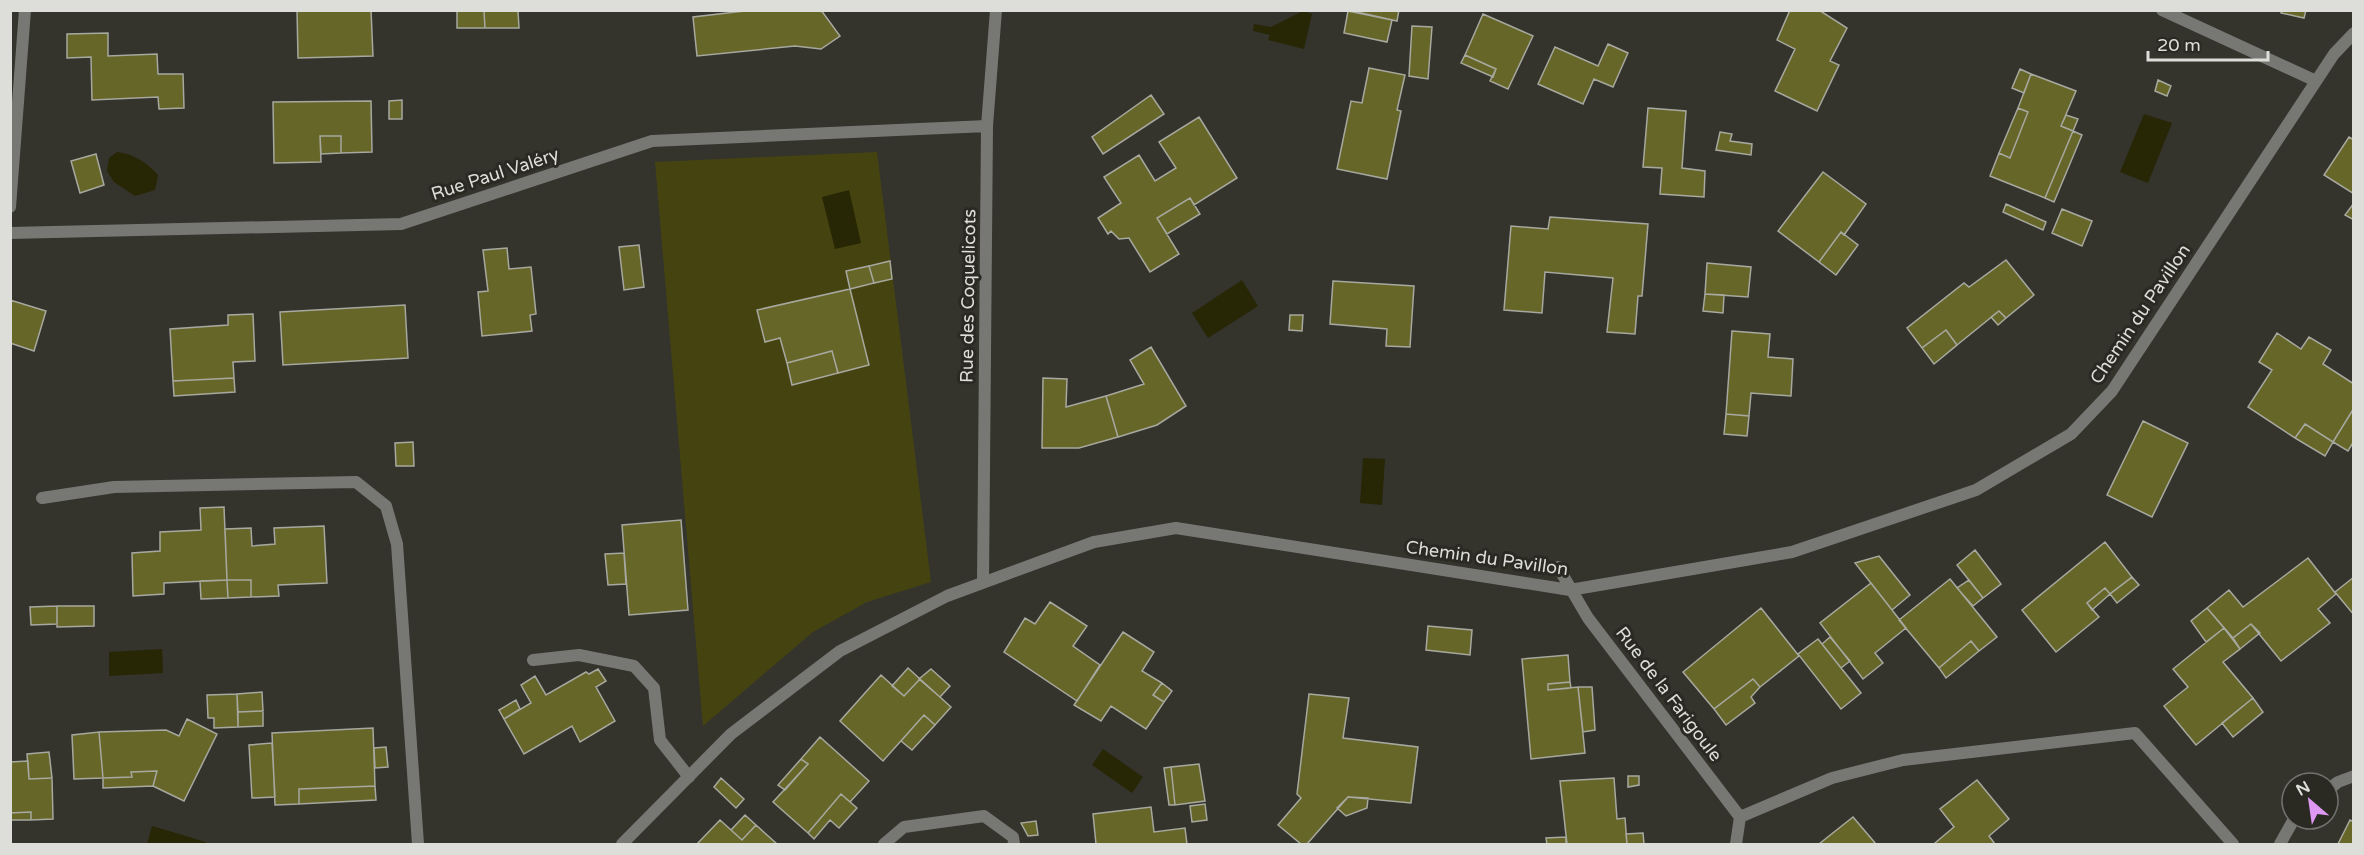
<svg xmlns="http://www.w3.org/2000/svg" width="2364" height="855" font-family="'Varela Round',sans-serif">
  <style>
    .green { fill: #454411 }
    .water { fill: #272605 }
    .building { fill: #666629; stroke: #a7a89f; stroke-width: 1.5 }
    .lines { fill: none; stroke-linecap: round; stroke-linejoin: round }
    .service { stroke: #777774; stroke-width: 12 }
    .minor { stroke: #777774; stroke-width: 12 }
    .labels { text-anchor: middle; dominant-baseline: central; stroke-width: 6; stroke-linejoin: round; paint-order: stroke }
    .street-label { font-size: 18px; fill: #ddddd9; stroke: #2a2a23 }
  </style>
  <rect width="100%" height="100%" fill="#34342d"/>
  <!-- green -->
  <path class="green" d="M877 152 931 582 867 602 813 632 703 726 655 162Z"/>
  <!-- water -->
  <path class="water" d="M1303 11 1312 14 1304 49 1268 40 1270 35 1253 31 1254 24 1271 27Z
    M2144 114 2172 123 2148 183 2120 172Z
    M117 152C134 154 146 162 158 175L155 190 135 196 114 182 107 171 109 158Z
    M849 190 861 243 835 249 822 197Z
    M1242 280 1258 306 1208 338 1192 313Z
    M1363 458 1385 459 1382 505 1360 503Z
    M162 649 163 673 109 676V652Z
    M1103 749 1143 777 1132 793 1092 765Z
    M152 826 206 842 205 844H147Z"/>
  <!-- building -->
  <path class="building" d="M297 10H371L373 56 298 58Z
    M457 10H518V11H484L485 28H457Z
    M753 10H821L840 36 821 49 795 46 697 56 693 17Z
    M1348 10H1399L1397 21Z
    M1790 10H1819L1847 28 1830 61 1839 65 1817 111 1775 91 1795 49 1777 40Z
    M2282 10H2306L2304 18 2281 13Z
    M484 11H518L519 28H485Z
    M1348 11 1392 20 1387 42 1344 33Z
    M1483 14 1533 36 1508 89 1490 81 1496 69 1465 55Z
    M1412 26 1432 27 1428 79 1409 76Z
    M108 33V56L157 54 158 74H183L184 108 159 109 158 97 92 100 91 57 67 58V34Z
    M1608 44 1628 53 1613 87 1594 79 1583 104 1538 84 1555 47 1598 66Z
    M1465 55 1496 69 1493 77 1461 63Z
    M1369 68 1405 75 1397 110 1401 111 1387 179 1337 169 1351 101 1362 103Z
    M2020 69 2031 74 2024 93 2012 88Z
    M2031 74 2076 91 2061 126 2073 131 2045 198 1990 176 1999 153 2010 158 2028 112 2018 108Z
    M2158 80 2171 86 2167 96 2155 91Z
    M1151 95 1164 114 1103 154 1092 137Z
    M402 100V119H389V101Z
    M371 101 372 152 341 153V136H320L321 162 274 163 273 102Z
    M1648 108 1686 111 1682 168 1705 171 1704 197 1660 194 1662 168 1643 167Z
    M2018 108 2028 112 2010 158 1999 153Z
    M2066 115 2078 119 2073 131 2061 126Z
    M1199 117 1237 178 1194 205 1190 198 1157 218 1179 254 1150 272 1129 238 1119 239 1111 231 1108 234 1098 218 1121 203 1104 177 1139 155 1155 181 1176 168 1159 142Z
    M2073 131 2082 135 2054 202 2045 198Z
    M1720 132 1732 134 1730 141 1752 144 1751 155 1716 150Z
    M320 136H341V153L321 154Z
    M2349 137 2354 140V194L2324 175Z
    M96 154 104 185 80 193 71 161Z
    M1823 172 1866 204 1844 235 1841 232 1819 262 1778 231Z
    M1190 198 1200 214 1167 234 1157 218Z
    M2354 203V220L2345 215Z
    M2006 204 2046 222 2043 230 2003 212Z
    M2062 209 2092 221 2082 246 2052 233Z
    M1550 217 1648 224 1642 296H1638L1635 334 1607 332 1613 278 1545 272 1542 313 1504 310 1511 226 1548 229Z
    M1841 232 1858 245 1836 275 1819 262Z
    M639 245 644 287 624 290 619 247Z
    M507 248 509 269 531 267 536 314 530 315 532 331 482 336 478 292 488 291 483 250Z
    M2006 260 2034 295 2006 318 1999 311 1957 345 1946 330 1922 348 1907 328 1964 283 1969 287Z
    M890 261 892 279 874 283 869 266Z
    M1707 263 1751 267 1748 297 1705 294Z
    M869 266 874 283 850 289 846 271Z
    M1333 281 1414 286 1410 347 1386 346 1387 329 1330 324Z
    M850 289 869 365 838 373 832 351 787 363 780 338 765 342 757 310Z
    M1705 294 1724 295 1723 313 1703 311Z
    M10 300 46 311 34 351 10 343Z
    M405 305 408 358 283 365 280 312Z
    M1999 311 2006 318 1998 325 1991 317Z
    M253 314 255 361 233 362 234 378 173 381 170 329 228 325V315Z
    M1290 315H1303L1302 331 1289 330Z
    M1946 330 1957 345 1934 364 1922 348Z
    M1732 331 1770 334 1768 357 1793 359 1791 396 1751 393 1749 416 1726 414Z
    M2277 333 2301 349 2309 337 2331 350 2323 364 2354 384V408L2333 442 2305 424 2295 438 2248 407 2272 370 2259 362Z
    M1151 347 1186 406 1157 425 1118 437 1106 396 1144 384 1130 360Z
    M832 351 838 373 792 385 787 363Z
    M234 378 235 392 174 396 173 381Z
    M1043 378 1067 379 1066 407 1106 396 1118 437 1079 448H1042Z
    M2354 408V441L2348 451 2333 442Z
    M1726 414 1749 416 1747 436 1724 434Z
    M2143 421 2188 443 2152 517 2107 495Z
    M2305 424 2333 442 2325 456 2295 438Z
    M413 442 414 466H396L395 443Z
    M224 507 227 580 164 583V594L133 596 132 553 160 551V532L201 530 200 508Z
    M681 520 688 610 629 615 622 525Z
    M324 526 327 583 278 585 279 596 251 597V580H227L225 529 251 528 252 546 275 544 274 528Z
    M2105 542 2132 577 2110 594 2105 588 2087 603 2099 617 2056 652 2022 610Z
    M1975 550 2001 584 1983 598 1957 565Z
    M624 553 626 584 608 585 605 554Z
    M1879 556 1910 595 1892 610 1855 563Z
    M2308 558 2336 594 2318 609 2330 623 2281 661 2251 624 2233 638 2207 608 2229 590 2243 607Z
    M2132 577 2139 585 2117 603 2110 594Z
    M2354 577V615L2335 592Z
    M1950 579 1997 637 1979 651 1971 641 1939 668 1899 620Z
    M227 580H251V597L228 598Z
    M227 580 228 598 201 599 200 581Z
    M1969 580 1983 598 1973 606 1957 588Z
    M1871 583 1906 628 1875 653 1883 663 1863 679 1820 623Z
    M2105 588 2110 594 2092 610 2087 603Z
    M1050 602 1087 626 1073 646 1100 665 1077 701 1004 652 1025 618 1035 624Z
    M57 606H94V626L57 627Z
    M57 606V624L31 625 30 607Z
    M1761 608 1799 656 1760 687 1753 679 1714 709 1683 672Z
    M2207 608 2224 628 2206 642 2191 621Z
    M2251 624 2260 633 2240 649 2233 638Z
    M1428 626 1472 630 1470 655 1426 650Z
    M2224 628 2240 649 2223 662 2253 698 2196 745 2164 706 2188 687 2173 669Z
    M1123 632 1154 652 1142 671 1162 683 1153 695 1164 702 1146 729 1111 706 1101 721 1074 705Z
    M1830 637 1850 661 1841 668 1822 644Z
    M1818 639 1861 693 1841 709 1798 654Z
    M1971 641 1979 651 1946 678 1939 668Z
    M1568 655 1570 682 1548 684V690L1578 687 1585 753 1531 759 1522 659Z
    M908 668 920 679 904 696 892 686Z
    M598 669 606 681 596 687 615 721 580 742 572 726 524 754 504 719 531 703 521 685 535 676 546 695 586 672 589 674Z
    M931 669 950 686 940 697 919 679Z
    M881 675 904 696 920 679 951 707 935 725 924 715 883 761 840 721Z
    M1753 679 1760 687 1751 697 1755 703 1726 725 1714 709Z
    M1570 682 1571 688 1548 690V684Z
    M1162 683 1172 691 1164 702 1153 695Z
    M1578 687H1592L1595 730 1583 732Z
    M262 692 263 711 238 712 237 694Z
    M237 694 238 727 214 728V718H208L207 695Z
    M1309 694 1349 698 1343 738 1418 747 1411 803 1348 797 1307 844H1301L1278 825 1301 798 1297 794Z
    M2253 698 2263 712 2233 737 2222 723Z
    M516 700 520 709 504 719 499 710Z
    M263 711V726L238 727V712Z
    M924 715 935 725 912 750 901 741Z
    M187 719 217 734 184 801 153 786 157 771 131 772 132 777 103 778 99 732 166 730 179 736Z
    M373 728 375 786 299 789V804L275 805 272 733Z
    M99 732 103 778 74 779 72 735Z
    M820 737 869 781 850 802 841 794 808 833 773 802 808 764 801 759Z
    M272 743 275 797 252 798 249 745Z
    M386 747 388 767 375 768 374 748Z
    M49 752 52 778 29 779 27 754Z
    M801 759 808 764 785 790 778 785Z
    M28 761 29 779 52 778 53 819 31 820V812L10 813V762Z
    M1199 764 1205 801 1175 805 1171 767Z
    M1171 767 1175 805H1169L1164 768Z
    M157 771 153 786 103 788V778L132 777 131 772Z
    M1628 776H1639V785L1628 787Z
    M721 778 744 799 736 808 714 787Z
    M1614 778 1617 819 1625 818 1627 844H1567L1560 781Z
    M1977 780 2009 819 1989 836 1995 844H1936L1935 843 1954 827 1940 809Z
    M375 786 376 800 299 804V789Z
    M841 794 857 808 839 828 830 820 814 839 808 833Z
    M1348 797 1368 798 1367 808 1346 816 1337 808Z
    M1205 804 1207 820 1192 822 1190 806Z
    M1151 807 1154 832 1185 828 1187 844H1096L1093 814Z
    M31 812V820H10V813Z
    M745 815 756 825 742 840 731 830Z
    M1853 817 1876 844H1819Z
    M720 820 742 840 756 825 777 844H697Z
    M2350 820 2354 822V844H2338Z
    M1036 821 1038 835 1028 836 1021 823Z
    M1643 833 1644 844H1627L1626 834Z
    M1566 837V844H1547L1546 838Z"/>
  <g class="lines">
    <!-- service -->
    <path class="service" d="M533 660 579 655 634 666 654 688 660 740 689 777"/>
    <!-- minor -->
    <path class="minor" d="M2162 10 2316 81
      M10 207 25 10
      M10 233 401 224 652 141 987 126
      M42 498 114 487 356 482 386 506 397 544 418 844
      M1558 567 1588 618 1740 817 1736 844
      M983 583 987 126 996 10
      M2328 790 2338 782 2354 776
      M1740 817 1832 778 1903 760 2135 733 2233 844
      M622 844 731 734 840 651 947 596 1094 542 1176 528 1570 590 1792 552 1976 490 2071 434 2112 391 2334 54 2354 33
      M884 844 904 827 984 816 1013 837 1014 844
      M2280 844 2294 819"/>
  </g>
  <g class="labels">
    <!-- street labels -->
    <g class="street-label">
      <text transform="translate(495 174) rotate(-18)">Rue Paul Valéry</text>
      <text transform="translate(968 296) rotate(-89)">Rue des Coquelicots</text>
      <text transform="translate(2140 314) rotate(-56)">Chemin du Pavillon</text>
      <text transform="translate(1487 558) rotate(8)">Chemin du Pavillon</text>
      <text transform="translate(1669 694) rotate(53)">Rue de la Farigoule</text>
    </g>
  </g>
  <!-- border -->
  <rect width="2364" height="855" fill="none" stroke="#ddddd9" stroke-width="24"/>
  <!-- north arrow -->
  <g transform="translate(2310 801) rotate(331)"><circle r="28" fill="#2a2a23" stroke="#72726c" stroke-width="1.5"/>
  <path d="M0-4.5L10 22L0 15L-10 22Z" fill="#de98f2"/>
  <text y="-9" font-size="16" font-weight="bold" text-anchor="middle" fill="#ddddd9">N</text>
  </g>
  <!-- scale -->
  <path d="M2148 51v9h120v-9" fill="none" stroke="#ddddd9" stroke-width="3"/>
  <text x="2157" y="51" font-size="18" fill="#ddddd9" stroke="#2a2a23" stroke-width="4.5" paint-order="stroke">20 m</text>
</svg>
